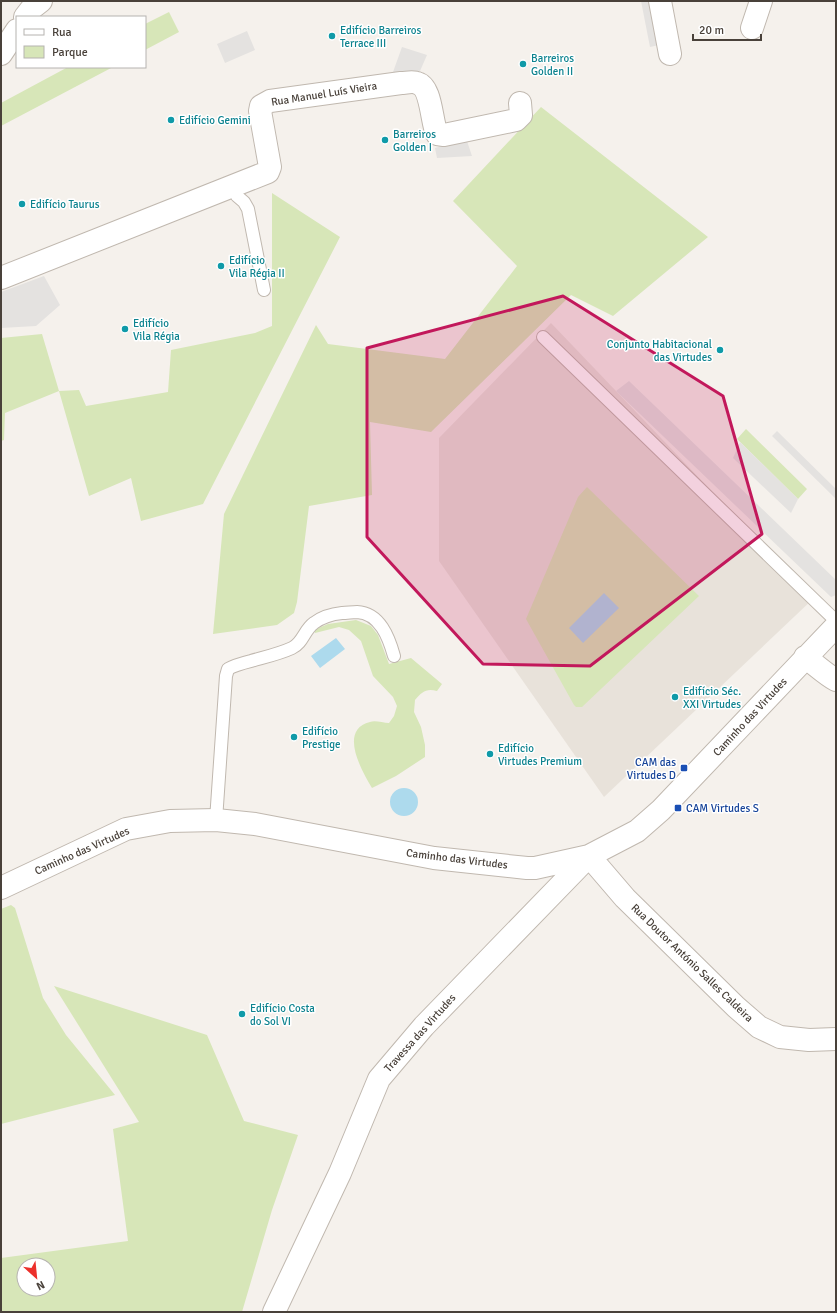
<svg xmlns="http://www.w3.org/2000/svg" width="837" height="1313" font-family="Signika,sans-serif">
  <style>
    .residential { fill: #e8e2da }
    .green { fill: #d7e6b8; fill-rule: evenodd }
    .parking { fill: #e4e2e0 }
    .water { fill: #addaed }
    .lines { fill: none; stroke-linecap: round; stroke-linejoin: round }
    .lane-casing { stroke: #c0b8af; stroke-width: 14 }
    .street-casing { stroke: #c0b8af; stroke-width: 24 }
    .lane { stroke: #fff; stroke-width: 12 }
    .street { stroke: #fff; stroke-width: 22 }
    .marked { fill: #c2185b; fill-opacity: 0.2; stroke: #c2185b; stroke-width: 3; stroke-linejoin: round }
    .culture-dot { fill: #0f9aa8; stroke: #fff; stroke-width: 1.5 }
    .transit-dot { fill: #1a4fb4; stroke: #fff; stroke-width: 1.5 }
    .labels { text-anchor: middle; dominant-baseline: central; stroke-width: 3; stroke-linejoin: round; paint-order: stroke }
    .culture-label { font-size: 11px; fill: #0d838f; stroke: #fff; text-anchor: start }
    .street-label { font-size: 11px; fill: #49413a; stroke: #fff }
    .transit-label { font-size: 11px; fill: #164399; stroke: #fff; text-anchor: end }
  </style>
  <rect width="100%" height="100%" fill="#f5f1ec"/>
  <!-- residential -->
  <path class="residential" d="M551 323 814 598 604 797 439 561V438Z"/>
  <!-- green -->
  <path class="green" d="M169 12 179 32 145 50V24Z
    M68 67H113L1 126V103Z
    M541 107 708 237 613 316 571 295 431 432 370 422 372 495 309 506 297 602 294 613 277 625 213 634 224 514 316 325 328 344 445 359 517 266 453 201Z
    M272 193 340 237 203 504 141 521 131 478 89 496 59 391 5 413 4 440 1 441V338L42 334 59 391 79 390 86 406 168 392 171 350 255 333 272 326Z
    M746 429 807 489 798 499 737 439Z
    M587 487 699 596 582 707H576L574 705 526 619 578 497Z
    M356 620 371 626 378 635 389 664 411 658 442 684 437 691C426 688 422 692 415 700L414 712 421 727 425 745V757L396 776 372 788C362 771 338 730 370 722 375 720 383 723 389 723L394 716 397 706 393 697 373 676 361 641 349 630 339 627 315 633 314 630 328 624Z
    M11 905 15 908 43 998 66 1035 115 1095 1 1124V909Z
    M54 986 207 1035 244 1121 298 1135 272 1210 242 1312H1V1258L128 1241 113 1129 139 1122ZM24 1265H48V1289H24Z"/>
  <!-- parking -->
  <path class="parking" d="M641 1H650L659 45 650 47Z
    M247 31 255 50 225 63 217 44Z
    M402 47 427 55 420 71 393 72Z
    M466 138 472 156 437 158 435 148Z
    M44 276 60 305 36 326 1 328V292Z
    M629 381 836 580V595L831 597 616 391Z
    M777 431 836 489V499L772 436Z
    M740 442 798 499 791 513 733 458Z"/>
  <!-- water -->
  <path class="water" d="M604 593 619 608 583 643 569 628Z
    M336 638 345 649 320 668 311 656Z
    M390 802a14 14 0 1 1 28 0a14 14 0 1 1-28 0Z"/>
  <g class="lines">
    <defs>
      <path id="lane" d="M233 187 237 196 244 202 248 209 264 290
        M543 337 836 621
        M216 820 226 676 228 669C235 665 243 663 251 661 265 657 279 654 292 648 303 643 304 630 314 623 322 617 332 614 342 613 347 613 352 612 357 612 380 613 389 638 394 656"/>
      <path id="street" d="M660 1 670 54
        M25 17 32 8 41 1
        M752 28 761 1
        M1 54 17 30
        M1 278 268 172 270 167 260 111 261 106 270 101 401 83C406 83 413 81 417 83 432 87 431 121 437 134L444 135 516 120 521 115 520 103
        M805 657C816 665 825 674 836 680
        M589 856 625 898 736 1007 759 1027 780 1037 809 1040 836 1039
        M1 888 126 829 170 821 216 820 255 824 434 858 527 868H535L589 856 637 831 661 810 836 626
        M274 1312 340 1173 379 1079 424 1026 589 856"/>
    </defs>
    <!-- lane casing -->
    <use href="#lane" class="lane-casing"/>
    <!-- street casing -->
    <use href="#street" class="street-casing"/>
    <!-- lane -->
    <use href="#lane" class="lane"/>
    <!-- street -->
    <use href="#street" class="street"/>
  </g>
  <!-- marked area -->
  <path class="marked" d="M563 296 723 396 762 534 590 666 483 664 367 537V348Z"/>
  <!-- markers -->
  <g class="culture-dot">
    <circle cx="332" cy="36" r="4"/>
    <circle cx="523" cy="64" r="4"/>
    <circle cx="171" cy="120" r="4"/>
    <circle cx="385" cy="140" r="4"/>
    <circle cx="22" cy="204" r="4"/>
    <circle cx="221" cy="266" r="4"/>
    <circle cx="125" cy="329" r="4"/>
    <circle cx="720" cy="350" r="4"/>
    <circle cx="675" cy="697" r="4"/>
    <circle cx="294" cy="737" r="4"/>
    <circle cx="490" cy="754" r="4"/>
    <circle cx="242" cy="1014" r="4"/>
  </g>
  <g class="transit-dot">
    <rect x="680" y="764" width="8" height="8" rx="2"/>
    <rect x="674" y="804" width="8" height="8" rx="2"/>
  </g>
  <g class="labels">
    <!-- culture labels -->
    <g class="culture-label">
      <text x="340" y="30">Edifício Barreiros<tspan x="340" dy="13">Terrace III</tspan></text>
      <text x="531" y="58">Barreiros<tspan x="531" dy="13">Golden II</tspan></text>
      <text x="179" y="120">Edifício Gemini</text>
      <text x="393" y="134">Barreiros<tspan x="393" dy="13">Golden I</tspan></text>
      <text x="30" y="204">Edifício Taurus</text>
      <text x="229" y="260">Edifício<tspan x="229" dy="13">Vila Régia II</tspan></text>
      <text x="133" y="323">Edifício<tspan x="133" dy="13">Vila Régia</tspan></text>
      <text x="712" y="344" text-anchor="end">Conjunto Habitacional<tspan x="712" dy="13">das Virtudes</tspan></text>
      <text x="683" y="691">Edifício Séc.<tspan x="683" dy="13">XXI Virtudes</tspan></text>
      <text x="302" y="731">Edifício<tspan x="302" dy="13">Prestige</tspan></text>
      <text x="498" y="748">Edifício<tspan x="498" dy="13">Virtudes Premium</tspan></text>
      <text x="250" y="1008">Edifício Costa<tspan x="250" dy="13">do Sol VI</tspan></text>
    </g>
    <!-- street labels -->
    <g class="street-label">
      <text transform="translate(324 94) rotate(-9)">Rua Manuel Luís Vieira</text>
      <text transform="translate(750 717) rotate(-47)">Caminho das Virtudes</text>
      <text transform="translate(82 851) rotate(-24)">Caminho das Virtudes</text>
      <text transform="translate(457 859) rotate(7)">Caminho das Virtudes</text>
      <text transform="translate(692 963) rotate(44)">Rua Doutor António Salles Caldeira</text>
      <text transform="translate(420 1033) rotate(-48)">Travessa das Virtudes</text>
    </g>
    <!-- transit labels -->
    <g class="transit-label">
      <text x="676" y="762">CAM das<tspan x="676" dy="13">Virtudes D</tspan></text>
      <text x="686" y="808" text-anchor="start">CAM Virtudes S</text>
    </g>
  </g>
  <!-- border -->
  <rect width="837" height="1313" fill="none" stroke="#49413a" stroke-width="4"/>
  <!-- legend -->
  <rect x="16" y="16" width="130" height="52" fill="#ffffff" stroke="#b6b3b0"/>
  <rect x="24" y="29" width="20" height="6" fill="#ffffff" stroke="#b6b3b0"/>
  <text x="52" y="36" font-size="12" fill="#49413a">Rua</text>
  <rect x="24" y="46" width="20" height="12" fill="#d7e6b8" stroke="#b6b3b0"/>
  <text x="52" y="56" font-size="12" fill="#49413a">Parque</text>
  <!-- north arrow -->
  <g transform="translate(36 1277) rotate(153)"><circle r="19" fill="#ffffff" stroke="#b6b3b0"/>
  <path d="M0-3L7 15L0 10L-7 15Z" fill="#ec302b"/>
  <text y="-6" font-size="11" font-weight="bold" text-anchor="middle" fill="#49413a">N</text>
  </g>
  <!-- scale -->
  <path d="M693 34v6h68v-6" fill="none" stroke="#49413a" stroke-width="2"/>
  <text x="699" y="34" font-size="12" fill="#49413a" stroke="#ffffff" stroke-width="3" paint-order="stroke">20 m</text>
</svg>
